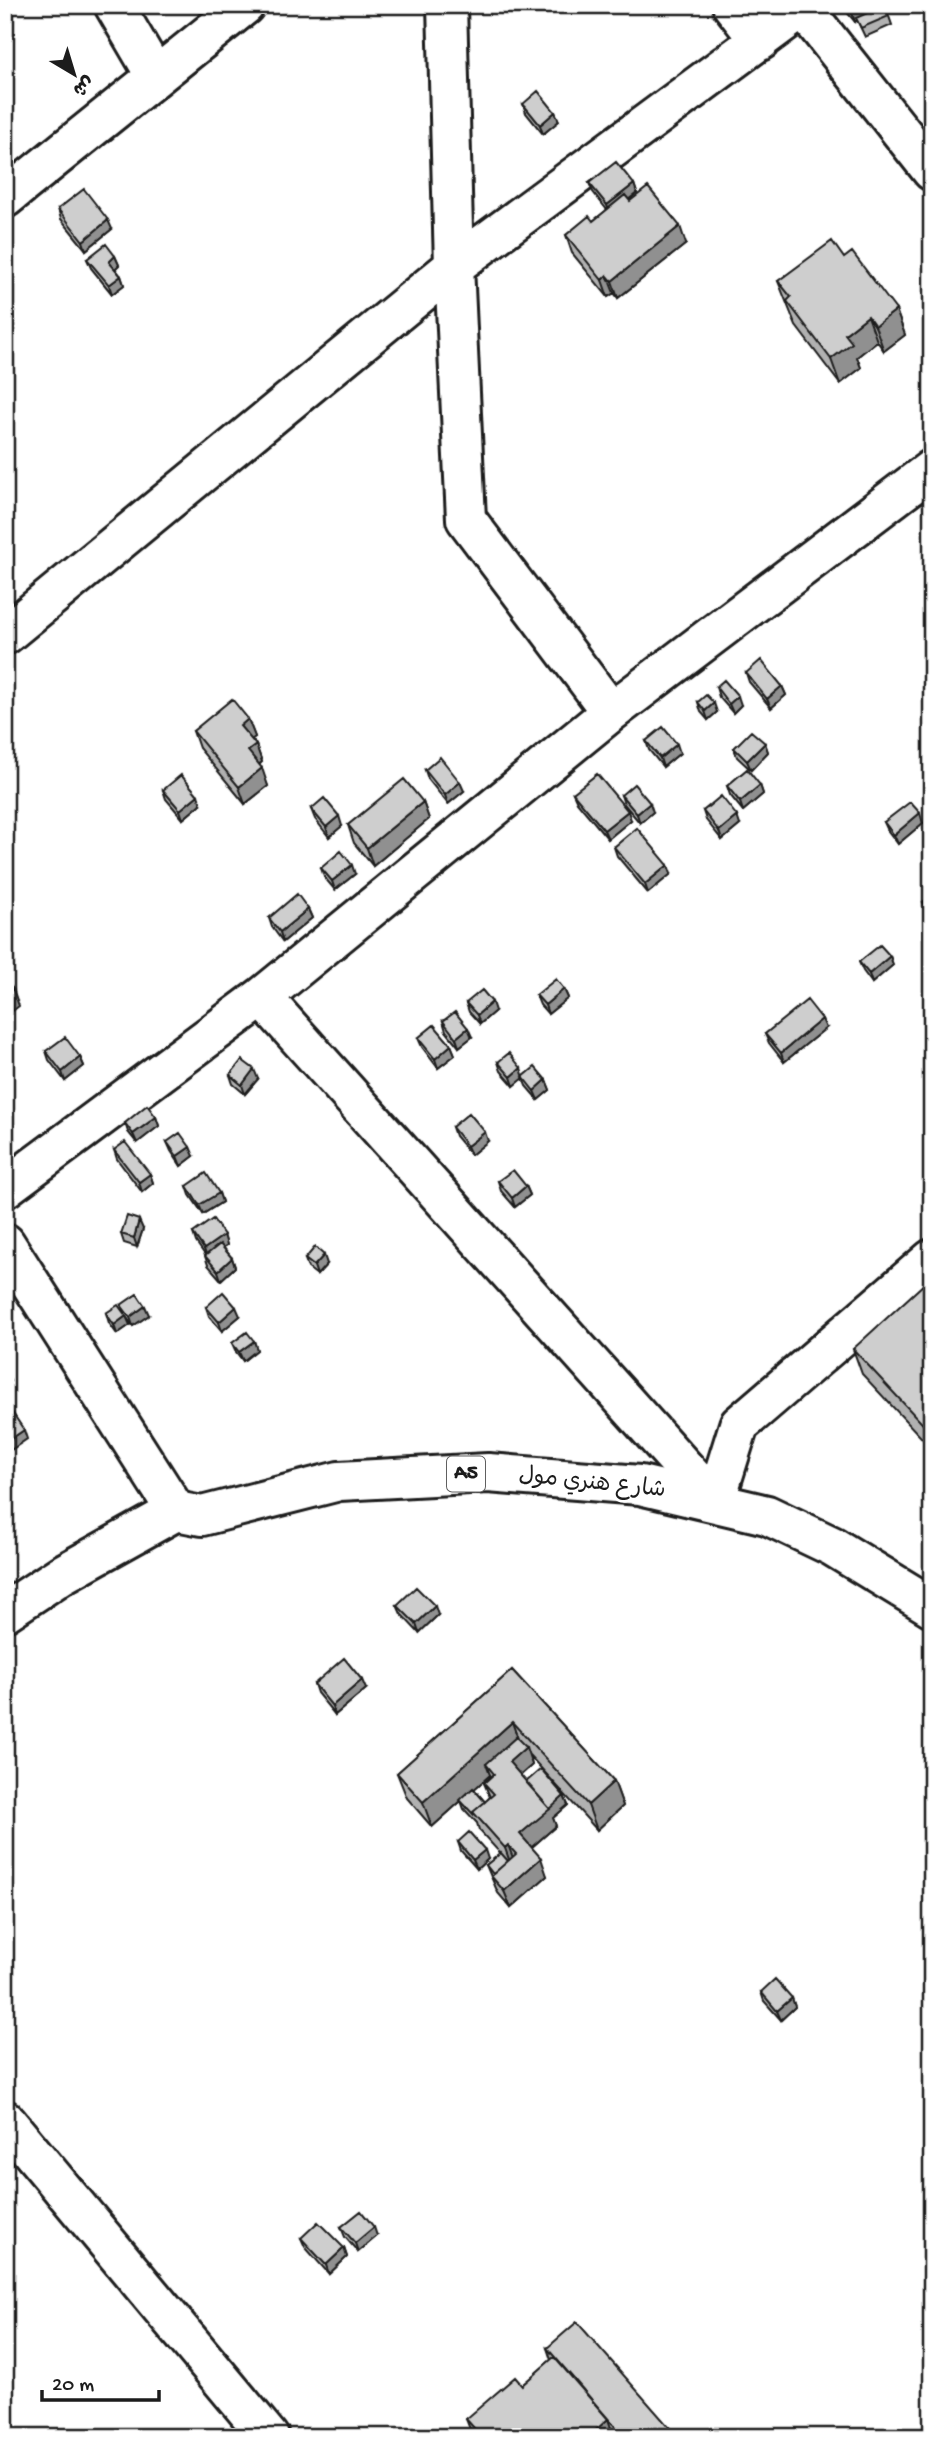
<svg xmlns="http://www.w3.org/2000/svg" width="937" height="2442" font-family="'Gochi Hand','Playpen Sans Arabic',sans-serif">
  <style>
    .lines { fill: none; stroke-linecap: round; stroke-linejoin: round }
    .minor-casing { stroke: #1c1c1c; stroke-width: 44 }
    .highway-casing { stroke: #1c1c1c; stroke-width: 44 }
    .minor { stroke: #fff; stroke-width: 38 }
    .highway { stroke: #fff; stroke-width: 38 }
    .wall { fill: #b1b1b1; stroke: #1c1c1c; stroke-width: 2; fill-rule: evenodd }
    .shaded-wall { fill: #909090; stroke: #1c1c1c; stroke-width: 2 }
    .building { fill: #cecece; stroke: #1c1c1c; stroke-width: 2 }
    .labels { text-anchor: middle; dominant-baseline: central; stroke-width: 5; stroke-linejoin: round; paint-order: stroke }
    .shield { fill: #fff; stroke: #606060; stroke-width: 2 }
    .shield-label { font-size: 21px; font-weight: bold; fill: #1c1c1c }
    .street-label { font-size: 23px; fill: #1c1c1c; stroke: #fff }
  </style>
  <rect width="100%" height="100%" fill="#fff"/>
  <filter id="ink" filterUnits="userSpaceOnUse"><feTurbulence type="fractalNoise" baseFrequency=".0143" numOctaves="2"/><feDisplacementMap in="SourceGraphic" scale="14" xChannelSelector="R" yChannelSelector="G"/><feConvolveMatrix kernelMatrix="1 2 1 2 8 2 1 2 1" color-interpolation-filters="sRGB"/></filter>
  <g filter="url(#ink)">
    <g class="lines">
      <defs>
        <path id="minor" d="M114 5 155 75
          M447 5 454 266 466 519 611 712
          M732 5 760 41
          M803 8 932 171
          M5 198 245 5
          M5 635 454 266 807 5
          M262 997 715 1502
          M5 1188 262 997 611 712 932 469
          M5 1243 176 1511
          M715 1502 739 1425 932 1259
          M5 2120 269 2437"/>
        <path id="highway" d="M5 1612 61 1575 176 1511 202 1516 339 1481 488 1473 640 1485 767 1515 832 1546 932 1607"/>
      </defs>
      <!-- minor casing -->
      <use href="#minor" class="minor-casing"/>
      <!-- highway casing -->
      <use href="#highway" class="highway-casing"/>
      <!-- minor -->
      <use href="#minor" class="minor"/>
      <!-- highway -->
      <use href="#highway" class="highway"/>
    </g>
    <!-- wall -->
    <path class="wall" d="M841 5H876L865 14 885 5 892 25 865 37 857 20 855 22Z
      M523 104 555 112 559 121 543 134 526 113Z
      M589 183 634 184 637 193 629 200 686 244 618 298 614 293 608 297 572 253 566 235 593 221 607 210 593 192Z
      M58 209 112 229 86 250 61 219Z
      M115 256 119 265 115 268 121 276 124 285 112 294 91 268 87 259Z
      M844 258 896 310 905 335 884 351 877 341 857 357 861 368 840 384 796 326 778 281Z
      M746 673 782 686 786 695 771 708 749 682Z
      M716 687 741 705 733 713 719 697Z
      M698 702 717 712 708 720 701 712Z
      M248 719 255 737 252 739 256 745 262 762 259 765 268 786 245 804 199 748 193 731Z
      M646 741 680 753 663 767 649 750Z
      M765 743 768 752 751 770 737 757 734 748Z
      M425 770 464 791 448 804 428 779Z
      M760 785 763 794 743 811 730 795 727 786Z
      M163 790 201 804 183 819 166 799Z
      M573 793 631 820 608 839 577 802Z
      M621 795 653 812 640 823 624 804Z
      M423 802 429 819 373 866 354 843 348 825Z
      M311 809 342 826 329 837 315 819Z
      M703 811 740 825 722 840 706 820Z
      M884 822 923 823 898 844 888 831Z
      M614 847 671 874 648 893 617 856Z
      M321 868 355 874 335 890 324 877Z
      M932 895V917L927 911 923 902Z
      M308 909 312 918 283 942 272 927 269 918Z
      M890 956 893 965 872 983 863 971 859 962Z
      M564 989 568 998 548 1014 540 1005 536 995Z
      M466 1003 495 1011 480 1024 469 1012Z
      M443 1021 472 1037 459 1047 446 1031Z
      M826 1028 784 1062 769 1043 765 1034Z
      M418 1038 451 1045 455 1055 438 1068 422 1047Z
      M46 1051 80 1057 84 1066 65 1081 49 1060Z
      M498 1062 524 1076 546 1080 550 1090 538 1100 526 1086 523 1078 514 1086 501 1071Z
      M230 1075 258 1079 245 1094 233 1084Z
      M156 1117 159 1126 137 1143 128 1132 125 1123Z
      M452 1127 488 1141 471 1155 455 1136Z
      M167 1142 194 1156 181 1166 171 1151Z
      M114 1150 150 1174 153 1183 142 1192 117 1159Z
      M498 1181 526 1186 530 1195 515 1207 501 1191Z
      M187 1186 219 1193 222 1202 203 1214 190 1195Z
      M143 1229 137 1247 124 1243 121 1234Z
      M193 1233 224 1235 227 1245 223 1247 232 1258 235 1267 221 1280 208 1265 205 1256V1255L196 1242Z
      M305 1259 327 1264 317 1275 308 1268Z
      M932 1290V1449L862 1374 853 1349Z
      M121 1305 149 1315 133 1326 127 1318 130 1325 117 1334 109 1323 106 1313 124 1312Z
      M206 1307 240 1316 222 1331 209 1316Z
      M254 1341 257 1350 243 1361 236 1352 232 1343Z
      M397 1605 438 1615 419 1633 401 1614Z
      M512 1670 614 1781 623 1806 597 1830 529 1755 532 1765 520 1776 526 1782 564 1796 568 1805 553 1818 556 1826 531 1848 547 1876 511 1908 498 1893 486 1865 501 1854 479 1830 477 1823 464 1809 461 1801 432 1827 407 1798 397 1773ZM490 1775 491 1777 484 1783 490 1797 485 1802 474 1789Z
      M314 1684 366 1689 335 1715 317 1693Z
      M458 1842 488 1859 477 1869 461 1851Z
      M761 1992 792 1998 795 2007 781 2020 764 2001Z
      M341 2227 377 2236 358 2252 345 2237Z
      M301 2238 344 2248 347 2257 329 2274 305 2247Z
      M547 2348 677 2437H615L614 2435V2437H473L466 2419 522 2385 551 2360Z"/>
    <!-- shaded-wall -->
    <path class="shaded-wall" d="M861 5H876L855 22 852 13Z
      M555 112 559 121 543 134 540 125Z
      M634 184 637 193 610 214 607 205Z
      M108 220 112 229 86 250 83 241Z
      M680 226 686 244 618 298 612 281Z
      M115 256 119 265 113 271 109 262Z
      M607 275 614 293 608 297 602 280Z
      M121 276 124 285 112 294 109 285Z
      M896 310 905 335 884 351 875 326Z
      M868 316 877 341 857 357 861 368 840 384 831 359 845 334Z
      M782 686 786 695 771 708 767 699Z
      M738 696 741 705 733 713 729 704Z
      M714 703 717 712 708 720 705 711Z
      M248 719 255 737 247 743 240 726Z
      M765 743 768 752 751 770 747 761Z
      M677 744 680 753 663 767 660 758Z
      M256 745 262 762 254 768 248 751Z
      M262 768 268 786 245 804 239 787Z
      M460 782 464 791 448 804 445 795Z
      M760 785 763 794 743 811 740 802Z
      M198 795 201 804 183 819 180 810Z
      M423 802 429 819 373 866 367 848Z
      M650 803 653 812 640 823 637 814Z
      M628 811 631 820 608 839 604 830Z
      M920 813 923 823 898 844 894 835Z
      M339 816 342 826 329 837 326 827Z
      M737 816 740 825 722 840 719 831Z
      M352 865 355 874 335 890 332 881Z
      M668 865 671 874 648 893 645 884Z
      M308 909 312 918 283 942 280 932Z
      M890 956 893 965 872 983 869 974Z
      M13 989 19 1006 5 1017V995Z
      M564 989 568 998 548 1014 545 1005Z
      M492 1002 495 1011 480 1024 477 1015Z
      M822 1019 826 1028 784 1062 781 1053Z
      M468 1028 472 1037 459 1047 456 1038Z
      M451 1045 455 1055 438 1068 435 1059Z
      M80 1057 84 1066 65 1081 62 1072Z
      M521 1068 524 1078 514 1086 511 1077Z
      M254 1069 258 1079 245 1094 242 1085Z
      M546 1080 550 1090 538 1100 534 1091Z
      M156 1117 159 1126 137 1143 133 1134Z
      M485 1132 488 1141 471 1155 467 1146Z
      M190 1147 194 1156 181 1166 177 1156Z
      M150 1174 153 1183 142 1192 139 1182Z
      M526 1186 530 1195 515 1207 512 1198Z
      M219 1193 222 1202 203 1214 199 1205Z
      M139 1220 143 1229 137 1247 134 1238Z
      M224 1235 227 1245 207 1258 204 1249Z
      M324 1255 327 1264 317 1275 314 1266Z
      M232 1258 235 1267 221 1280 218 1271Z
      M145 1306 149 1315 133 1326 130 1317Z
      M236 1307 240 1316 222 1331 219 1322Z
      M126 1316 130 1325 117 1334 114 1325Z
      M254 1341 257 1350 243 1361 239 1352Z
      M5 1369 10 1381 5 1384Z
      M7 1400 13 1418 5 1423V1401Z
      M24 1430 27 1439 5 1454V1443Z
      M435 1606 438 1615 419 1633 416 1624Z
      M362 1680 366 1689 335 1715 332 1706Z
      M512 1722 521 1747 486 1764 490 1775 432 1827 423 1802Z
      M526 1747 532 1765 515 1780 509 1762Z
      M614 1781 623 1806 597 1830 588 1805Z
      M564 1796 568 1805 553 1818 556 1826 526 1852 520 1834Z
      M508 1845 515 1863 511 1865 505 1848Z
      M485 1850 488 1859 477 1869 473 1860Z
      M541 1858 547 1876 511 1908 504 1891Z
      M792 1998 795 2007 781 2020 777 2011Z
      M374 2227 377 2236 358 2252 355 2243Z
      M344 2248 347 2257 329 2274 326 2265Z
      M608 2419 614 2437H588Z"/>
    <!-- building -->
    <path class="building" d="M846 5H861L852 13Z
      M885 5 889 16 861 28 856 18Z
      M538 91 555 112 540 125 523 104Z
      M616 162 634 184 607 205 589 183Z
      M648 187 680 226 612 281 607 275 602 280 566 235 589 216 593 221 625 195 630 201Z
      M84 189 108 220 83 241 58 209Z
      M832 241 844 258 852 252 896 310 875 326 868 316 845 334 852 343 831 359 787 301 791 297 778 281Z
      M106 244 115 256 109 262 121 276 109 285 87 259Z
      M761 660 782 686 767 699 746 673Z
      M724 680 738 696 729 704 716 687Z
      M706 695 714 703 705 711 698 702Z
      M232 699 248 719 240 726 256 745 248 751 262 768 239 787 193 731Z
      M663 727 677 744 660 758 646 741Z
      M751 731 765 743 747 761 734 748Z
      M440 757 460 782 445 795 425 770Z
      M747 769 760 785 740 802 727 786Z
      M597 774 628 811 604 830 573 793Z
      M181 775 198 795 180 810 163 790Z
      M404 779 423 802 367 848 348 825Z
      M634 784 650 803 637 814 621 795Z
      M721 796 737 816 719 831 703 811Z
      M324 798 339 816 326 827 311 809Z
      M910 802 920 813 894 835 884 822Z
      M637 828 668 865 645 884 614 847Z
      M341 851 352 865 332 881 321 868Z
      M297 894 308 909 280 932 269 918Z
      M932 895V912L923 902Z
      M880 945 890 956 869 974 859 962Z
      M5 979 13 989 5 995Z
      M556 979 564 989 545 1005 536 995Z
      M482 990 492 1002 477 1015 466 1003Z
      M807 1000 822 1019 781 1053 765 1034Z
      M455 1012 468 1028 456 1038 443 1021Z
      M434 1025 451 1045 435 1059 418 1038Z
      M65 1037 80 1057 62 1072 46 1051Z
      M509 1053 521 1068 511 1077 498 1062Z
      M242 1060 254 1069 242 1085 230 1075Z
      M535 1067 546 1080 534 1091 523 1077Z
      M147 1105 156 1117 133 1134 125 1123Z
      M469 1113 485 1132 467 1146 452 1127Z
      M180 1133 190 1147 177 1156 167 1142Z
      M125 1142 150 1174 139 1182 114 1150Z
      M513 1170 526 1186 512 1198 498 1181Z
      M206 1173 219 1193 199 1205 187 1186Z
      M127 1216 139 1220 134 1238 121 1234Z
      M213 1219 224 1235 204 1249 193 1233Z
      M220 1244 232 1258 218 1271 205 1256Z
      M315 1247 324 1255 314 1266 305 1259Z
      M925 1283 932 1290V1434L853 1349Z
      M223 1292 236 1307 219 1322 206 1307Z
      M137 1294 145 1306 130 1317 121 1305Z
      M118 1305 126 1316 114 1325 106 1313Z
      M247 1332 254 1341 239 1352 232 1343Z
      M12 1412 24 1430 5 1443V1417Z
      M416 1587 435 1606 416 1624 397 1605Z
      M344 1658 362 1680 332 1706 314 1684Z
      M512 1670 614 1781 588 1805 512 1722 423 1802 397 1773Z
      M516 1737 526 1747 509 1762 550 1809 520 1834 541 1858 504 1891 491 1876 516 1854 508 1845 505 1848 473 1812 494 1794 484 1783 494 1774 486 1764Z
      M541 1769 564 1796 549 1810 550 1809 526 1782Z
      M473 1788 485 1802 473 1812V1814L460 1800Z
      M469 1832 485 1850 473 1860 458 1842Z
      M501 1853 508 1861 493 1874 486 1865Z
      M775 1979 792 1998 777 2011 761 1992Z
      M361 2211 374 2227 355 2243 341 2227Z
      M318 2222 344 2248 326 2265 301 2238Z
      M577 2322 676 2435 674 2437H624L547 2348Z
      M554 2357 608 2419 588 2437H482L466 2419 515 2377 522 2385Z"/>
  </g>
  <g class="labels">
    <!-- shield labels -->
    <rect class="shield" x="447" y="1456.5" width="38" height="35" rx="5"/>
    <g class="shield-label">
      <text x="466" y="1474">A5</text>
    </g>
    <!-- street labels -->
    <g class="street-label">
      <text transform="translate(592 1484) rotate(6)">شارع هنري مول</text>
    </g>
  </g>
  <!-- margin -->
  <rect width="937" height="2442" fill="none" stroke="#fff" stroke-width="28"/>
  <rect x="14" y="14" width="909" height="2414" fill="none" stroke="#1c1c1c" stroke-width="2.5" filter="url(#ink)"/>
  <!-- north arrow -->
  <g transform="translate(74 74) rotate(142)" stroke="#ffffff" stroke-width="5" paint-order="stroke">
  <path d="M0-5L12 26L0 18L-12 26Z" fill="#1c1c1c"/>
  <text y="-10" font-size="19" font-weight="bold" text-anchor="middle" fill="#1c1c1c">ش</text>
  </g>
  <!-- scale -->
  <path d="M42 2390v10h117v-10" fill="none" stroke="#1c1c1c" stroke-width="3.5"/>
  <text x="52" y="2390" font-size="21" fill="#1c1c1c" stroke="#ffffff" stroke-width="5" paint-order="stroke">20 m</text>
</svg>
